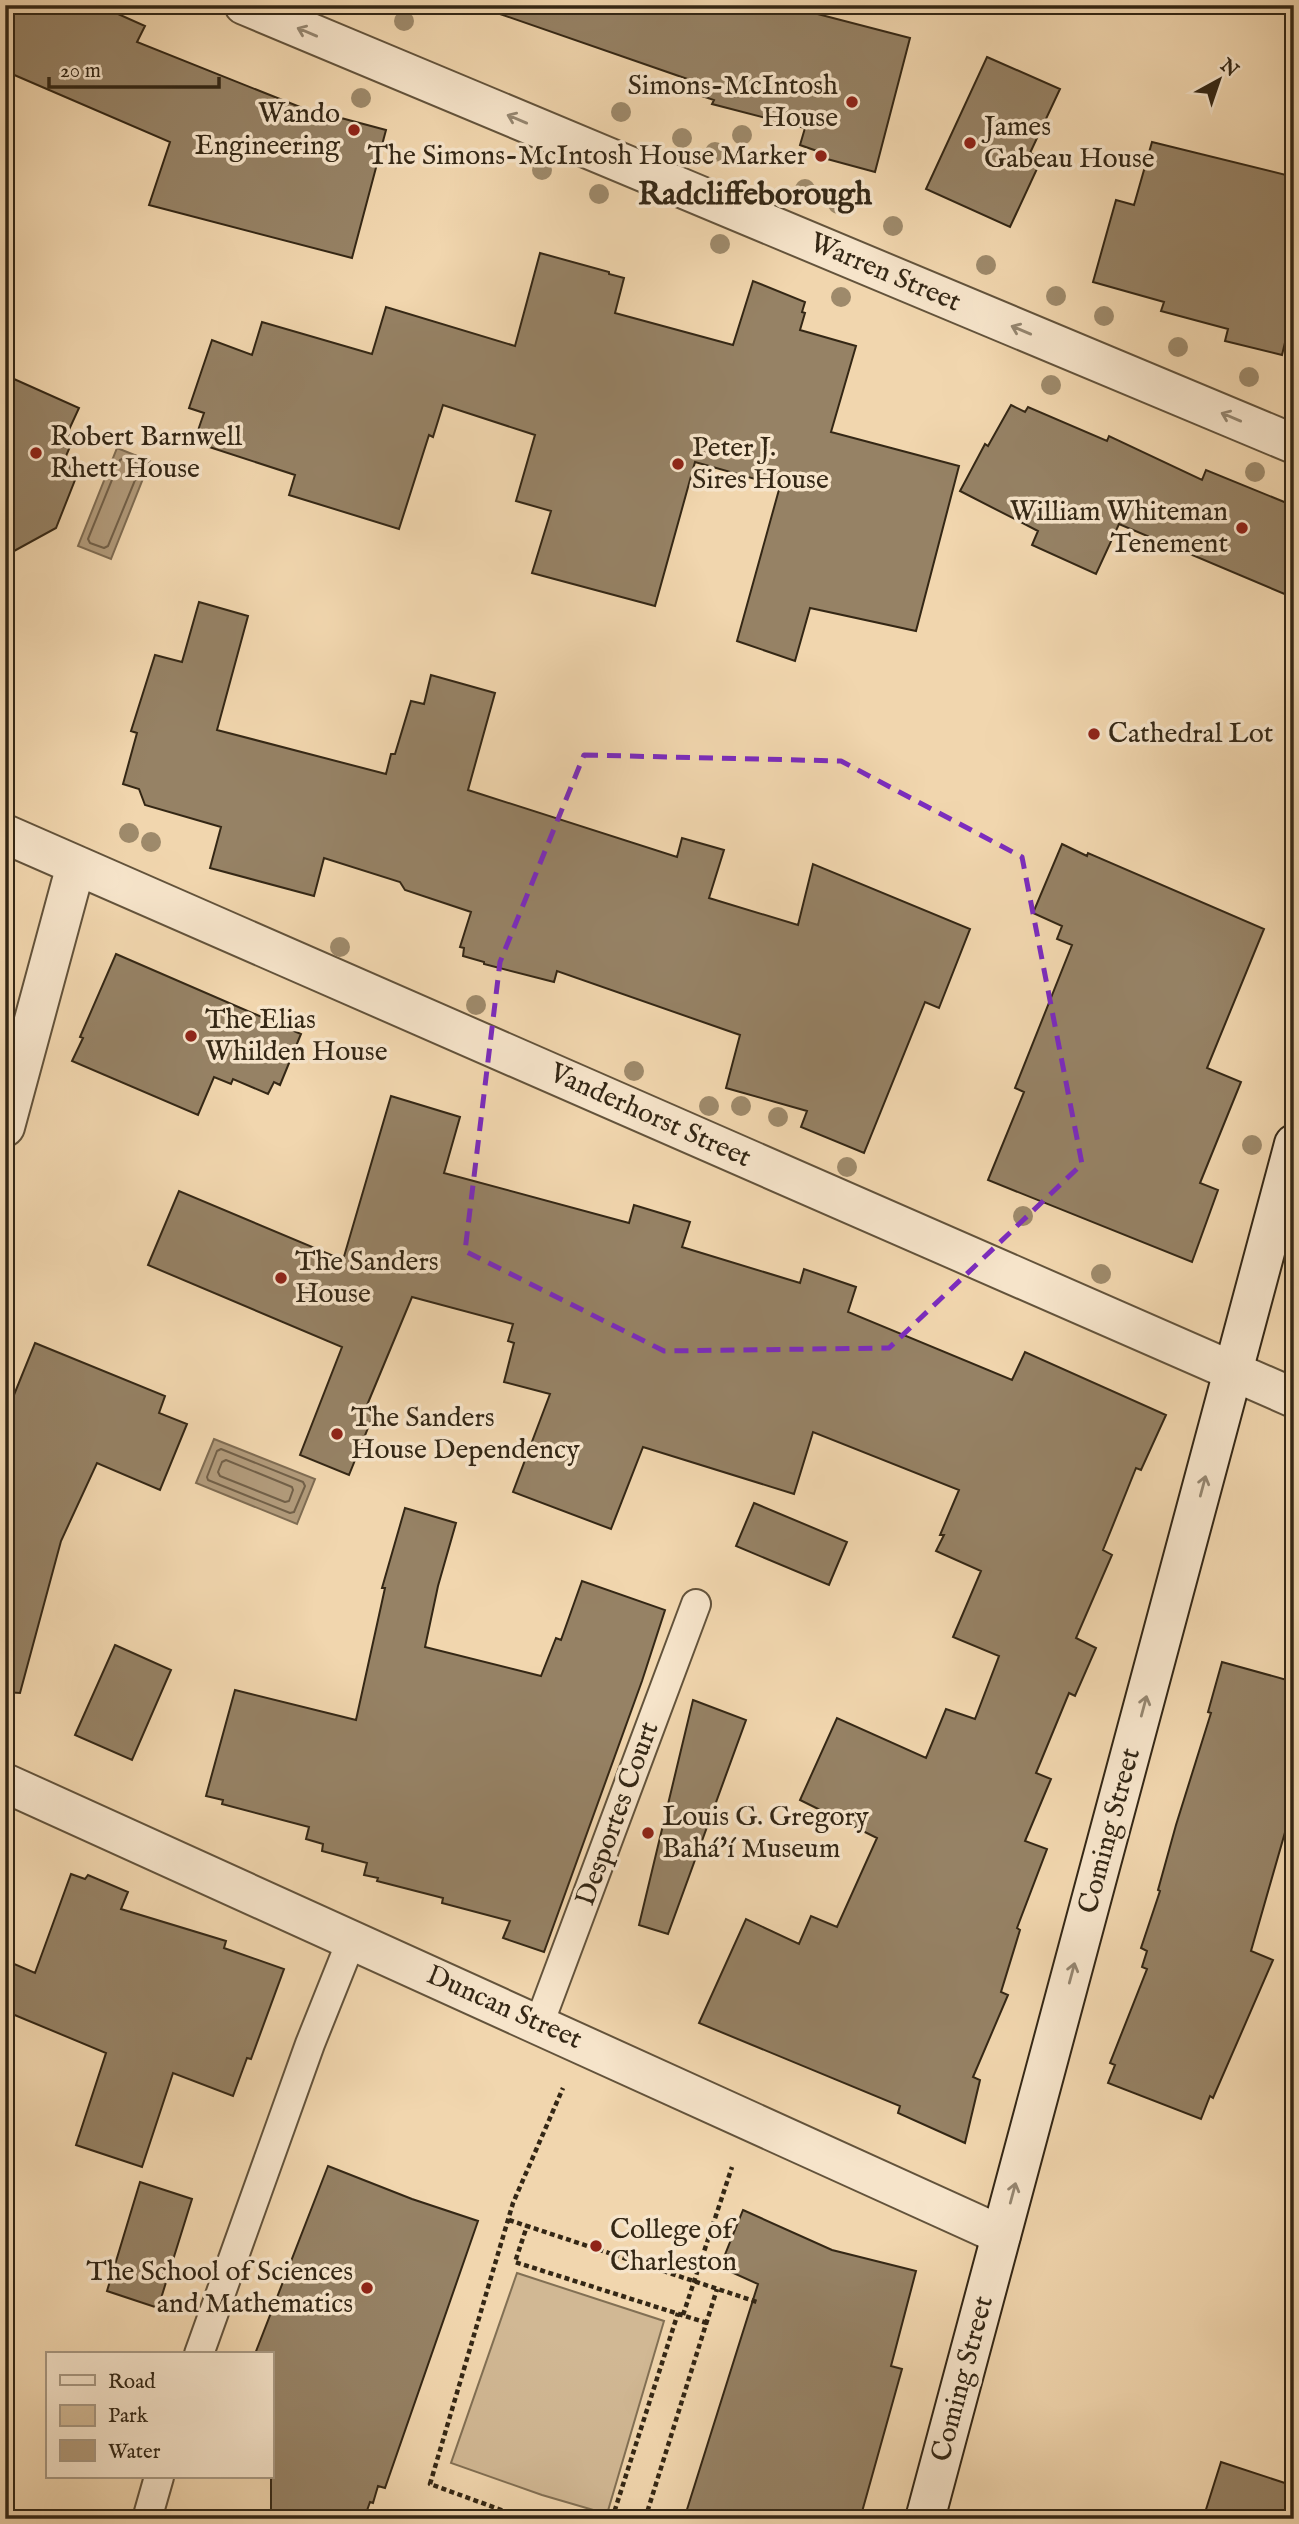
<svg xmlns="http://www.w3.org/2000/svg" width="1299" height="2524" font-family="'IM FELL English',serif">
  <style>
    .green { fill: #d1b894; stroke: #827054; stroke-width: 2 }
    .water { fill: #b19a7a; stroke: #7f6c52; stroke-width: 2 }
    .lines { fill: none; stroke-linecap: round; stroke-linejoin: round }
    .shore { stroke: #726048; stroke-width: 2 }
    .building { fill: #968265; stroke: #342715; stroke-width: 2 }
    .lane-casing { stroke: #63533b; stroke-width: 32 }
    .street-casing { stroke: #63533b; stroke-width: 42 }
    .secondary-casing { stroke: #342715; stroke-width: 42 }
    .path { stroke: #342715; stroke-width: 4.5; stroke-dasharray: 5 3.5; stroke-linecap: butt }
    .lane { stroke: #f6e4ca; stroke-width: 28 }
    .street { stroke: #f6e4ca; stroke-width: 38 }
    .secondary { stroke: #f6e4ca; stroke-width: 38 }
    .tree { fill: #9e8a6b }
    .oneway { stroke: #958670 }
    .marked { fill: none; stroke: #7b2cbf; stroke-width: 5; stroke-dasharray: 14 9; stroke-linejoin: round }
    .poi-dot { fill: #8f2418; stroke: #f6e4ca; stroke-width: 2.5 }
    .labels { text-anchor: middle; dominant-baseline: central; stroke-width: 7; stroke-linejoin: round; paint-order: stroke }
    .poi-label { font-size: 28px; fill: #342715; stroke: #f6e4ca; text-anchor: start }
    .street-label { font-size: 28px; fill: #342715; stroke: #f6e4ca }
    .quarter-label { font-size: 32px; font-weight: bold; fill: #342715; stroke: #f6e4ca }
  </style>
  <rect width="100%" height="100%" fill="#f1d6ae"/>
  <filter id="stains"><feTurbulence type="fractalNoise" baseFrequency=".00286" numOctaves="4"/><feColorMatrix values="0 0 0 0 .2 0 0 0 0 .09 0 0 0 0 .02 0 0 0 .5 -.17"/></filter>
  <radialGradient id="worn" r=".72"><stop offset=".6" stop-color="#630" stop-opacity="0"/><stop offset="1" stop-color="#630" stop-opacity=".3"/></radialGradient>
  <!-- green -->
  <path class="green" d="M517 2273 664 2321 607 2514 542 2495 451 2463Z"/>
  <!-- water -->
  <path class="water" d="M117 448 150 461 111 559 78 546Z
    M214 1439 315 1479 297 1524 196 1483Z"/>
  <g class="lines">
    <!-- shore -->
    <path class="shore" d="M124 458 138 464 140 468 108 546 104 548 90 543 88 539 120 460Z
      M221 1449 303 1482 305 1486 294 1512 290 1513 208 1480 207 1477 217 1451Z
      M226 1460 292 1487 293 1490 289 1501 285 1502 220 1476 218 1472 222 1462Z"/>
  </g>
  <!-- building -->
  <path class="building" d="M5 5H98L145 26 137 42 300 107 386 130 352 258 149 205 170 142 5 71Z
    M498 5H783L910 38 875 172 816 156 817 151 800 145 805 128 712 104 714 100 693 93 696 82 497 13Z
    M987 57 1060 89 1030 153 1042 158 1010 227 926 189Z
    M1152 142 1294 177V305L1282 355 1225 341 1228 329 1161 311 1164 302 1093 282 1116 200 1134 205Z
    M540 253 609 272V274L624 278 615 313 733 345 753 281 805 302 802 312 805 313 800 330 856 346 831 432 959 466 916 631 810 608 795 661 737 641 780 486 695 462 655 606 532 573 551 511 516 501 535 435 443 405 433 437 429 435 399 529 289 495 295 475 194 442 204 413 189 408 212 340 252 355 262 322 372 354 386 307 515 346Z
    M5 375 79 408 67 434 74 437 66 456 75 480 56 528 5 556Z
    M1011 405 1025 412 1028 407 1107 441 1109 436 1202 480 1206 470 1294 506V598L1119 524 1096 574 1032 545 1038 531 960 491 985 444 988 446Z
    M199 602 248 616 217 730 386 774 391 754H395L411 701 424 704 431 675 495 693 468 790 677 857 682 838 724 850 709 898 798 925 813 864 970 929 939 1008 925 1002 864 1153 801 1127 807 1111 726 1088 740 1035 557 971 554 982 484 964V962L463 956 464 948 460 947 471 912 405 890 400 882 324 858 314 896 210 868 221 827 145 805 139 789 123 784 137 733 131 731 155 655 182 662Z
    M1062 844 1087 856 1088 853 1264 929 1207 1068 1241 1082 1200 1183 1218 1190 1192 1262 988 1180 1024 1092 1015 1088 1072 945 1057 939 1062 926 1033 913Z
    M116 954 301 1034 280 1085 274 1082 268 1094 233 1079 231 1084 214 1077 198 1115 72 1061 83 1038 80 1037Z
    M391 1096 460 1117 444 1173 629 1223 634 1205 690 1222 682 1247 800 1283 804 1269 856 1287 848 1312 1012 1380 1025 1352 1166 1415 1141 1470 1136 1468 1103 1550 1112 1555 1076 1638 1096 1648 1075 1696 1069 1693 1036 1773 1051 1779 1025 1841 1047 1849 1017 1928 1020 1930 1001 1992 1008 1995 973 2077 980 2080 965 2143 898 2113 900 2106 699 2023 746 1919 799 1944 811 1916 837 1927 877 1838 800 1800 837 1718 926 1758 946 1709 975 1719 999 1656 953 1637 981 1571 936 1551 944 1535H940L959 1490 813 1432 794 1494 643 1447 611 1529 513 1492 550 1394 504 1382 514 1343 508 1341 513 1324 412 1297 365 1410 374 1413 349 1475 300 1455 342 1347 148 1265 179 1191 343 1260Z
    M35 1343 165 1396 159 1413 187 1424 160 1490 97 1463 61 1541 20 1693 5 1692V1417Z
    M754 1503 847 1542 829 1585 736 1546Z
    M405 1508 456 1523 438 1586 425 1647 541 1676 556 1638 561 1640 582 1581 665 1610 642 1681 544 1952 503 1938 510 1921 442 1903 443 1898 377 1881 378 1878 364 1875 367 1863 322 1851 323 1844 306 1839 309 1827 222 1804 223 1800 206 1796 235 1690 356 1720 385 1588H382Z
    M115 1645 171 1670 132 1760 75 1735Z
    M1222 1662 1294 1682V1801L1251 1951 1273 1960 1213 2098 1210 2096 1201 2119 1108 2083 1115 2065 1110 2063 1147 1969 1142 1967 1147 1951 1141 1948 1160 1891 1158 1890 1176 1825 1211 1713 1208 1712Z
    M693 1700 746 1720 668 1934 639 1925Z
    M71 1874 85 1879 88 1875 128 1892 121 1909 226 1941 224 1948 284 1969 251 2059 247 2058 233 2096 173 2073 142 2167 76 2145 106 2053 5 2011V1960L35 1973Z
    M328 2166 412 2199 478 2221 385 2488 378 2486 373 2503 370 2502 364 2519H271V2354H255Z
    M140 2182 192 2199 158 2308 107 2291Z
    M743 2210 832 2250 916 2271 891 2366 902 2369 860 2519H684L758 2284 720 2267Z
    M1221 2462 1294 2486V2519H1203Z"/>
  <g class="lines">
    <defs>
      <path id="lane" d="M539 2024 696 1604
        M199 2354 310 2044 352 1939
        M147 2519 159 2477"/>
      <path id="street" d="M244 5 1294 444
        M5 834 1294 1398
        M5 1127 76 865
        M5 1783 1001 2235"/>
      <path id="secondary" d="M925 2519 1294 1144"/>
    </defs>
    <!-- lane casing -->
    <use href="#lane" class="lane-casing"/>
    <!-- street casing -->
    <use href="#street" class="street-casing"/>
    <!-- secondary casing -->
    <use href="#secondary" class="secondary-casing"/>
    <!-- path -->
    <path class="path" d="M509 2220 527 2226
      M683 2315 732 2167
      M707 2323 515 2262 527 2226 757 2302
      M526 2519 430 2484 513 2203 563 2088
      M612 2519 678 2313
      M645 2519 717 2289"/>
    <!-- lane -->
    <use href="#lane" class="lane"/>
    <!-- street -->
    <use href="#street" class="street"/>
    <!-- secondary -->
    <use href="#secondary" class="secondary"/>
  </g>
  <!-- trees -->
  <g class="tree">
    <circle cx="404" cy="21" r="10"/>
    <circle cx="361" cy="98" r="10"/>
    <circle cx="621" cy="112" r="10"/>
    <circle cx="742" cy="135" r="10"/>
    <circle cx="682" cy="138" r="10"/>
    <circle cx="715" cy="152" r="10"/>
    <circle cx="542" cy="170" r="10"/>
    <circle cx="805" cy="189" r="10"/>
    <circle cx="599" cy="194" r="10"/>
    <circle cx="838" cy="204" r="10"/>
    <circle cx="893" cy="226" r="10"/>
    <circle cx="720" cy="244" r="10"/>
    <circle cx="986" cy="265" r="10"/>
    <circle cx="1056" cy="296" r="10"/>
    <circle cx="841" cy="297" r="10"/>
    <circle cx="1104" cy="316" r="10"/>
    <circle cx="1178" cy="347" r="10"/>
    <circle cx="1249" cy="377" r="10"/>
    <circle cx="1051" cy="385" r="10"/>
    <circle cx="1255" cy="472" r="10"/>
    <circle cx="129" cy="833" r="10"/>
    <circle cx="151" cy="842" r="10"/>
    <circle cx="340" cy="947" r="10"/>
    <circle cx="476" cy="1005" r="10"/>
    <circle cx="634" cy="1071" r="10"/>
    <circle cx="709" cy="1106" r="10"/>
    <circle cx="741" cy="1106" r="10"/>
    <circle cx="778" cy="1117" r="10"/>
    <circle cx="1252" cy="1145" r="10"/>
    <circle cx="847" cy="1167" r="10"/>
    <circle cx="1023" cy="1216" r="10"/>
    <circle cx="1101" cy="1274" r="10"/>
  </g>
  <!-- one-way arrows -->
  <defs><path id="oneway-shaft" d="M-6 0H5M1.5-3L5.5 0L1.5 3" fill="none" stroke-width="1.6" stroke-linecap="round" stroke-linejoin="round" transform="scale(1.75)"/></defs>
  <g class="oneway">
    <use href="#oneway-shaft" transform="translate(307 32) rotate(-157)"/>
    <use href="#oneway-shaft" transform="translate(517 119) rotate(-157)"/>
    <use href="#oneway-shaft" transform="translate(1021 330) rotate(-157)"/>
    <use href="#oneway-shaft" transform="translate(1231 417) rotate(-157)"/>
    <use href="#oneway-shaft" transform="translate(1203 1486) rotate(-75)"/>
    <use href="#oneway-shaft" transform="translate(1144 1706) rotate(-75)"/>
    <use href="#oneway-shaft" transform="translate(1072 1973) rotate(-75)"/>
    <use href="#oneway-shaft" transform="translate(1013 2193) rotate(-75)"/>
  </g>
  <!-- marked area -->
  <path class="marked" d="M584 755 841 761 1022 857 1082 1164 889 1348 664 1351 465 1251 500 962Z"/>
  <!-- markers -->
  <g class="poi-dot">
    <circle cx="852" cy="102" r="7"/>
    <circle cx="354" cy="130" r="7"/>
    <circle cx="970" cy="143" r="7"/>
    <circle cx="821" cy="156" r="7"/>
    <circle cx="36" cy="453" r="7"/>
    <circle cx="678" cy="464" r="7"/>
    <circle cx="1242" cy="528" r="7"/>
    <circle cx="1094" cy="734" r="7"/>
    <circle cx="191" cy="1036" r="7"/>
    <circle cx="281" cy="1278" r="7"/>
    <circle cx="337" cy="1434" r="7"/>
    <circle cx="648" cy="1833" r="7"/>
    <circle cx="596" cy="2246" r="7"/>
    <circle cx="367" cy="2288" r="7"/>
  </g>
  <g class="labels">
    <!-- poi labels -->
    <g class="poi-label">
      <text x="838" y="86" text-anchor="end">Simons-McIntosh<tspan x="838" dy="32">House</tspan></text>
      <text x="340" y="114" text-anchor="end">Wando<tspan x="340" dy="32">Engineering</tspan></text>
      <text x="984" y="127">James<tspan x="984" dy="32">Gabeau House</tspan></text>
      <text x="807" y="156" text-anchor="end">The Simons-McIntosh House Marker</text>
      <text x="50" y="437">Robert Barnwell<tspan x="50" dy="32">Rhett House</tspan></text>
      <text x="692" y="448">Peter J.<tspan x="692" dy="32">Sires House</tspan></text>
      <text x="1228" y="512" text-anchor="end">William Whiteman<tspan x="1228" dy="32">Tenement</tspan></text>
      <text x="1108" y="734">Cathedral Lot</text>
      <text x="205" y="1020">The Elias<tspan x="205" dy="32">Whilden House</tspan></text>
      <text x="295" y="1262">The Sanders<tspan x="295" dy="32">House</tspan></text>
      <text x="351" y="1418">The Sanders<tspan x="351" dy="32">House Dependency</tspan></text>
      <text x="662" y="1817">Louis G. Gregory<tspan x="662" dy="32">Bahá'í Museum</tspan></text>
      <text x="610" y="2230">College of<tspan x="610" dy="32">Charleston</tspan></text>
      <text x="353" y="2272" text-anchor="end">The School of Sciences<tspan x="353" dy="32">and Mathematics</tspan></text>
    </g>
    <!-- street labels -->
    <g class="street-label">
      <text transform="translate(885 273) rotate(23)">Warren Street</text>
      <text transform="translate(650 1116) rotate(24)">Vanderhorst Street</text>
      <text transform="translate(618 1814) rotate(-70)">Desportes Court</text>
      <text transform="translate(1110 1831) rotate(-75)">Coming Street</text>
      <text transform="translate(504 2008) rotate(24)">Duncan Street</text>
      <text transform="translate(963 2379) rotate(-75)">Coming Street</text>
    </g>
    <!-- quarter labels -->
    <g class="quarter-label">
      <text x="755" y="195">Radcliffeborough</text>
    </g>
  </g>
  <!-- margin -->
  <rect width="1299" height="2524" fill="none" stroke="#f1d6ae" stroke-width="28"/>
  <rect x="7" y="7" width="1285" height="2510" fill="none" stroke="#342715" stroke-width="3.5"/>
  <rect x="14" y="14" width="1271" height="2496" fill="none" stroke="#342715" stroke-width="2"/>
  <!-- legend -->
  <rect x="46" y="2352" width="228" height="126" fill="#f6e4ca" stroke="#a89882" stroke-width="2"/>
  <rect x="60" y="2375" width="35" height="10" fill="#f6e4ca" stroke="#a89882" stroke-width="2"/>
  <text x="108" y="2388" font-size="21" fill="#342715">Road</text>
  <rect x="60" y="2405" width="35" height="21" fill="#d1b894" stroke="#a89882" stroke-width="2"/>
  <text x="108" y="2422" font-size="21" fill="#342715">Park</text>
  <rect x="60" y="2440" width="35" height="21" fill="#b19a7a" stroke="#a89882" stroke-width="2"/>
  <text x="108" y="2458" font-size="21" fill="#342715">Water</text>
  <!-- north arrow -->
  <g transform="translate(1219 80) rotate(40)" stroke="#f6e4ca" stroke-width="5" paint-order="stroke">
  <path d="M0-5L12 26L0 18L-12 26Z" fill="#342715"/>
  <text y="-10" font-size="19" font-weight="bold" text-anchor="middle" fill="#342715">N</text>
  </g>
  <!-- scale -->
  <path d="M49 77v10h170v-10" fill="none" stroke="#342715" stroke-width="3.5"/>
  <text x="60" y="77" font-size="21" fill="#342715" stroke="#f6e4ca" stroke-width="5" paint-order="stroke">20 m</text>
  <rect width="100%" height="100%" filter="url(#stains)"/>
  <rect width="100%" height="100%" fill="url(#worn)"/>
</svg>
